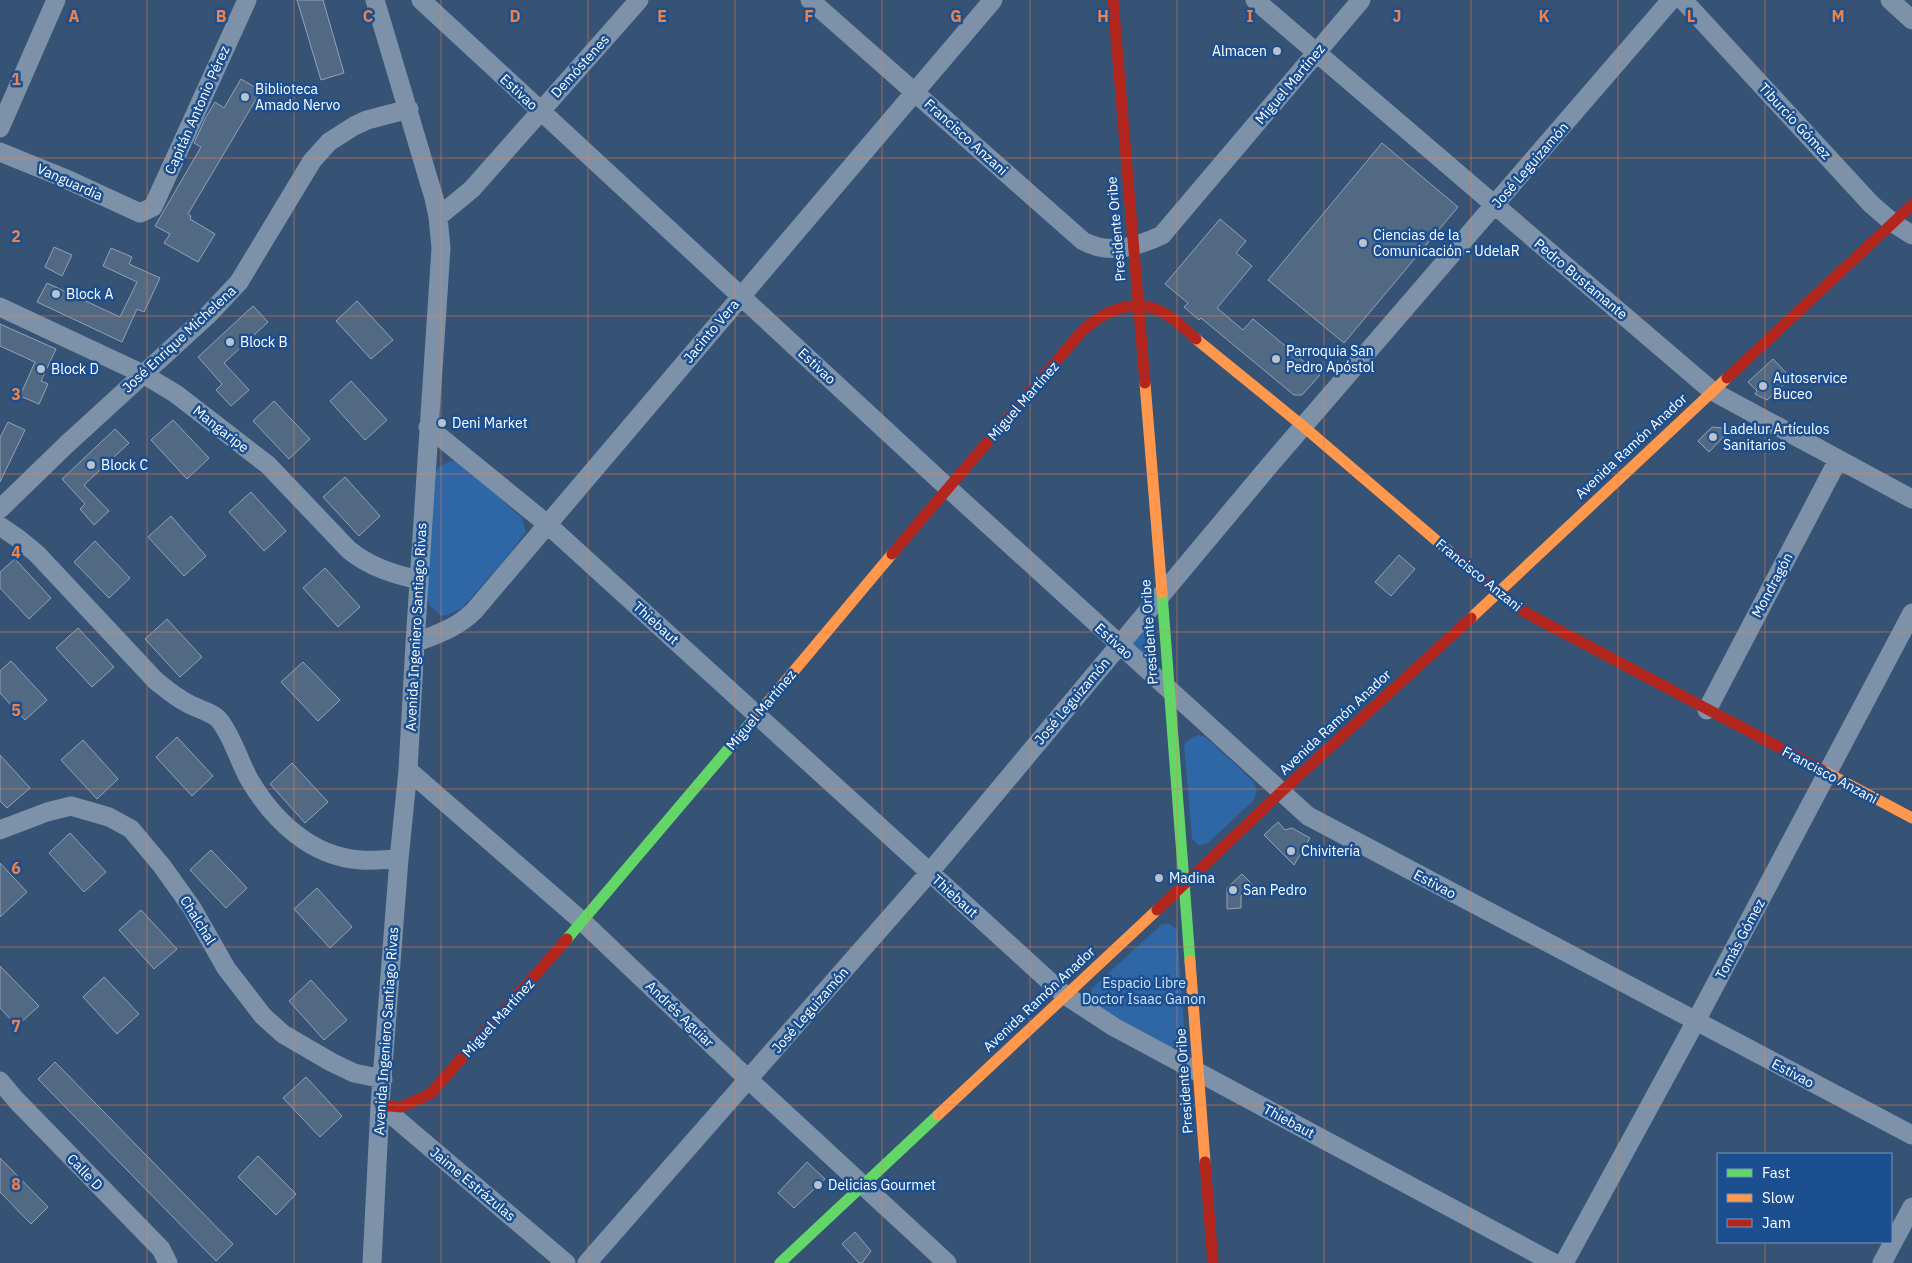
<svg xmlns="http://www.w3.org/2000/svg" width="1912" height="1263" font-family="'IBM Plex Sans',sans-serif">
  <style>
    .green { fill: #2f66a5 }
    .building { fill: #526984; stroke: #92a2b6 }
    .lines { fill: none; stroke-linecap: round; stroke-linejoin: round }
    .street { stroke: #7d92a8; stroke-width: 19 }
    .fast { stroke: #63d668; stroke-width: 11 }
    .slow { stroke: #ff974d; stroke-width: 11 }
    .jam { stroke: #b3261e; stroke-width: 11 }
    .grid { fill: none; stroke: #ee8249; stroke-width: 1; stroke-opacity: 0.55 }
    .poi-dot { fill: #b9c2ce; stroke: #1b4f8f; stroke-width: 2 }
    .labels { text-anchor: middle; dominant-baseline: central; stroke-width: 5; stroke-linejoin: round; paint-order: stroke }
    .poi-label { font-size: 14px; fill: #fff; stroke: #1b4f8f; text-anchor: start }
    .street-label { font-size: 14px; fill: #fff; stroke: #1b4f8f }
    .park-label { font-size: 14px; fill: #cfe3fa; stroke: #1b4f8f }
    .grid-label { font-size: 16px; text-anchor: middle; font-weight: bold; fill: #ee8249; stroke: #1b4f8f; stroke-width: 5; stroke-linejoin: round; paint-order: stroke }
  </style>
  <rect width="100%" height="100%" fill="#365274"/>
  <path class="green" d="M452,461H456L465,466L522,518L526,532L508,556L462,608L448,615L441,616L429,605L426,591L435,472L439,466Z
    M1150,622L1153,624L1154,659L1151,660L1134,645V641Z
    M1198,735L1205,737L1211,742L1253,781L1257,790L1254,800L1207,844L1198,845L1192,839L1184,744L1193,737Z
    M1162,924H1169L1177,929L1185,1039C1181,1045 1177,1047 1169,1047L1096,1008L1090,999L1092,988Z"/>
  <path class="building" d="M297,0H323L344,73L321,80Z
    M241,79L261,91L188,214L191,216L190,219L215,234L198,262L164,243L170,234L155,226L201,147L194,143L206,117L215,102L224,108Z
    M1382,143L1458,207L1344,343L1268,280Z
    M1220,219L1246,241L1236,253L1252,266L1217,308L1243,330L1253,319L1320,375L1302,395H1294L1201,318L1199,320L1184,307L1188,303L1165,284Z
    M54,247L72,255L62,276L45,267Z
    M111,248L132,257L129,264L160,278L144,312L137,309L122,342L37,302L47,283L120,317L137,282L103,266Z
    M357,301L393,340L371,359L336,321Z
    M253,306L268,322L224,363L249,390L231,406L216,390L222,384L198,357Z
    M0,324L56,349L41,381L48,384L39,404L20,396L35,362L0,346Z
    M1773,359L1791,378L1767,400L1755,394L1757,391L1748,382Z
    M351,381L387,420L365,440L330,401Z
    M274,401L310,439L289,459L253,421Z
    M173,420L209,458L187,479L151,440Z
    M8,422L25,430L0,482V438Z
    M1712,427L1731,429L1709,452L1698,441Z
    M115,429L129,443L84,485L109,511L94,525L80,509L85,504L62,479Z
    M345,477L380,516L359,536L323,497Z
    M251,492L286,531L264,551L229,512Z
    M171,516L206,556L184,576L148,537Z
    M95,541L130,578L109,598L74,562Z
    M1399,555L1415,569L1391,596L1375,582Z
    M15,559L51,598L29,619L0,588V572Z
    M325,568L360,607L338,627L303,588Z
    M167,619L202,657L180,677L145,639Z
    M78,628L114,667L92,687L56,648Z
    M11,661L47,700L25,720L0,693V671Z
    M303,662L340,700L318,721L281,682Z
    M177,737L213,776L192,796L156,757Z
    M83,740L118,779L97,799L61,760Z
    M0,755L30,788L7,808L0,801Z
    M292,763L328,802L305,823L270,784Z
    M1278,822L1285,830L1292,828L1310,838L1294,865L1264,835Z
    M70,833L106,872L84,892L49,853Z
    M211,850L247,888L226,908L190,870Z
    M0,863L27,892L0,917Z
    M1242,874L1253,885L1241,896V908L1227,909V888Z
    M317,888L352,927L330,948L294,909Z
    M141,910L177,949L154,969L119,930Z
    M0,966L39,1006L17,1026L0,1008Z
    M104,977L139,1014L117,1034L83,997Z
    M311,980L347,1020L324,1040L289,1001Z
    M55,1062L233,1244L216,1261L38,1079Z
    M306,1077L342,1116L320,1137L283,1098Z
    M258,1156L296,1194L276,1215L238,1177Z
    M0,1158L48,1207L31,1224L0,1192Z
    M807,1162L825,1179L794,1208L778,1193Z
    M855,1232L871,1251L862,1263H859L842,1244Z"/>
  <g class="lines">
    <path class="street" d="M421,0L948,488L1308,816L1912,1135
      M810,0L1083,241C1109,255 1137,247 1162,235L1361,0
      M1255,0L1712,391L1912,499
      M1683,0L1871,204L1893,223L1912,235
      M1890,0L1912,20
      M0,128L56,0
      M0,152L64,178L140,213L153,207L247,0
      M438,217L472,189L639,0
      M0,307L143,374L176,394L268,465L349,550C370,567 393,574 419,580
      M428,427L547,524L1048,980L1065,995L1114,1027L1554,1263
      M0,509L66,445L208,315L239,282L312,161L329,142L354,126L367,120L409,109
      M0,526L19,539L37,554L156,681C166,689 175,697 187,703C197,709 213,712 220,721C233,738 239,761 249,779C273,820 311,857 361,860C374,861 387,859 399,859
      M415,643C437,634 457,628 474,611L993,0
      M1707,710L1838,460
      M408,770L583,922L749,1080L947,1263
      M0,830L47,812L71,806L109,817L131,829L162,866L192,908L226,968L263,1016L283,1034L331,1062L354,1073L383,1079
      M0,1081L16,1100L161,1249L168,1263
      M380,1105L566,1263
      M372,1263L380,1105L399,859L408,770L415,643L441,248L438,217L434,198L375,0
      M587,1263L929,873L1269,466L1671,0
      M1564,1263L1696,1021L1912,613
      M1882,1263L1912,1207"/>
    <path class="fast" d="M1162,593L1190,961
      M567,939L752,721
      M780,1263L938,1115"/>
    <path class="slow" d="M1196,339L1304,427L1451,553
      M1145,383L1162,593
      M1471,618L1727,378
      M752,721L892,554
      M1822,770L1912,818
      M1190,961L1205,1162
      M938,1115L1157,910"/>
    <path class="jam" d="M1113,0L1145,383
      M1727,378L1912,205
      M1451,553L1517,608L1822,770
      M892,554L1082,331C1105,310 1136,296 1166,314C1177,321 1187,331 1196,339
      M1157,910L1281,792L1471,618
      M380,1105L401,1107L430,1094L567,939
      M1205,1162L1213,1263"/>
  </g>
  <path class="grid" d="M147,0V1263M294,0V1263M441,0V1263M588,0V1263M735,0V1263M882,0V1263M1030,0V1263M1177,0V1263M1324,0V1263M1471,0V1263M1618,0V1263M1765,0V1154M0,158H1912M0,316H1912M0,474H1912M0,632H1912M0,789H1912M0,947H1912M0,1105H1912M1765,1242V1263"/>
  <g class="poi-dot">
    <circle cx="1277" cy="51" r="5"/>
    <circle cx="245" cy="97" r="5"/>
    <circle cx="1363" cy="243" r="5"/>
    <circle cx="56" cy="294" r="5"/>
    <circle cx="230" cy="342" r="5"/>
    <circle cx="1276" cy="359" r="5"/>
    <circle cx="41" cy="369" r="5"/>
    <circle cx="1763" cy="386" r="5"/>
    <circle cx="442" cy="423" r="5"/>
    <circle cx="1713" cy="437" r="5"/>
    <circle cx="91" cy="465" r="5"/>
    <circle cx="1291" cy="851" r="5"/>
    <circle cx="1159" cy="878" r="5"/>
    <circle cx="1233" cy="890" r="5"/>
    <circle cx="818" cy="1185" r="5"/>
  </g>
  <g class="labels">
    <g class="poi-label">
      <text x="1267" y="51" text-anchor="end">Almacen</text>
      <text x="255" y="89">Biblioteca<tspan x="255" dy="16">Amado Nervo</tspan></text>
      <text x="1373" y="235">Ciencias de la<tspan x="1373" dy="16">Comunicación - UdelaR</tspan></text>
      <text x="66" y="294">Block A</text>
      <text x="240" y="342">Block B</text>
      <text x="1286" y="351">Parroquia San<tspan x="1286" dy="16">Pedro Apóstol</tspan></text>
      <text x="51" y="369">Block D</text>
      <text x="1773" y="378">Autoservice<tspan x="1773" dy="16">Buceo</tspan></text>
      <text x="452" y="423">Deni Market</text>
      <text x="1723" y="429">Ladelur Artículos<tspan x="1723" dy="16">Sanitarios</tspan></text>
      <text x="101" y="465">Block C</text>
      <text x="1301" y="851">Chivitería</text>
      <text x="1169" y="878">Madina</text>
      <text x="1243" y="890">San Pedro</text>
      <text x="828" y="1185">Delicias Gourmet</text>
    </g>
    <g class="street-label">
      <text transform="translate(580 66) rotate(-48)">Demóstenes</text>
      <text transform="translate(1290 84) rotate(-50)">Miguel Martínez</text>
      <text transform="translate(519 92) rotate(43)">Estivao</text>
      <text transform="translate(197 110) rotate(-66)">Capitán Antonio Pérez</text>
      <text transform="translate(1795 121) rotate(47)">Tiburcio Gómez</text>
      <text transform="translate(966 137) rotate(42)">Francisco Anzani</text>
      <text transform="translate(1530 165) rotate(-49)">José Leguizamón</text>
      <text transform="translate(70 182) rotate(24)">Vanguardia</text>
      <text transform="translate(1116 229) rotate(-95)">Presidente Oribe</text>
      <text transform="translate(1581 279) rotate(40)">Pedro Bustamante</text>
      <text transform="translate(711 331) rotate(-50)">Jacinto Vera</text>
      <text transform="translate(179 339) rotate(-43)">José Enrique Michelena</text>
      <text transform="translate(817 366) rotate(43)">Estivao</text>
      <text transform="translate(1023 401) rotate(-49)">Miguel Martínez</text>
      <text transform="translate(221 429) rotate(38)">Mangaripe</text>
      <text transform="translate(1631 446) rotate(-43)">Avenida Ramón Anador</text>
      <text transform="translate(1479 575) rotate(39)">Francisco Anzani</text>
      <text transform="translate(1772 585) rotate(-62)">Mondragón</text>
      <text transform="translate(656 623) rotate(42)">Thiebaut</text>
      <text transform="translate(416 627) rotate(-87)">Avenida Ingeniero Santiago Rivas</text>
      <text transform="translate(1149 632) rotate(-94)">Presidente Oribe</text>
      <text transform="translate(1114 641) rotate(42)">Estivao</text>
      <text transform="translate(1072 701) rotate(-50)">José Leguizamón</text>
      <text transform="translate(761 710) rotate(-50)">Miguel Martínez</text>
      <text transform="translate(1335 722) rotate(-43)">Avenida Ramón Anador</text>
      <text transform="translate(1830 775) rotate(28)">Francisco Anzani</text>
      <text transform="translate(1435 884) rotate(28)">Estivao</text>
      <text transform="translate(955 896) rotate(42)">Thiebaut</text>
      <text transform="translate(198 920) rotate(58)">Chalchal</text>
      <text transform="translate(1740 939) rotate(-62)">Tomás Gómez</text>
      <text transform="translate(1039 999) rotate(-43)">Avenida Ramón Anador</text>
      <text transform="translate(810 1010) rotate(-49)">José Leguizamón</text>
      <text transform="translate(680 1014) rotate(44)">Andrés Aguiar</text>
      <text transform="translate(498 1018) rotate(-48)">Miguel Martínez</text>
      <text transform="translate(386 1031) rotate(-86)">Avenida Ingeniero Santiago Rivas</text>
      <text transform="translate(1793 1073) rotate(28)">Estivao</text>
      <text transform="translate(1184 1081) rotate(-94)">Presidente Oribe</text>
      <text transform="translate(1289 1121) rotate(28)">Thiebaut</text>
      <text transform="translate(85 1172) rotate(46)">Calle D</text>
      <text transform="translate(473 1184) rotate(40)">Jaime Estrázulas</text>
    </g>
    <g class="park-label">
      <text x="1144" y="983">Espacio Libre<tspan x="1144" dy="16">Doctor Isaac Ganon</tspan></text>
    </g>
  </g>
  <g class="grid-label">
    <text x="74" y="22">A</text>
    <text x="221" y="22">B</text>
    <text x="368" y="22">C</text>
    <text x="515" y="22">D</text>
    <text x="662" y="22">E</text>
    <text x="809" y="22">F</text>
    <text x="956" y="22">G</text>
    <text x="1103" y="22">H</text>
    <text x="1250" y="22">I</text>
    <text x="1397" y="22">J</text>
    <text x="1544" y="22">K</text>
    <text x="1691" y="22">L</text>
    <text x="1838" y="22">M</text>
    <text x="16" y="85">1</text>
    <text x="16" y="242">2</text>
    <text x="16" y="400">3</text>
    <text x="16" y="558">4</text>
    <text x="16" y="716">5</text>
    <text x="16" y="874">6</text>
    <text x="16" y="1032">7</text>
    <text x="16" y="1190">8</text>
  </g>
  <rect x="1717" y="1153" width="175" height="90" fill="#1b4f8f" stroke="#7695bc"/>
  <rect x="1727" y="1169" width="25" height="8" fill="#63d668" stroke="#7695bc"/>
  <text x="1762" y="1178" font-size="15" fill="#ffffff">Fast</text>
  <rect x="1727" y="1194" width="25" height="8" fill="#ff974d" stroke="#7695bc"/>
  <text x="1762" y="1203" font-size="15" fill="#ffffff">Slow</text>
  <rect x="1727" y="1219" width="25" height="8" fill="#b3261e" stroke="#7695bc"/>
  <text x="1762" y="1228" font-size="15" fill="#ffffff">Jam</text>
</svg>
